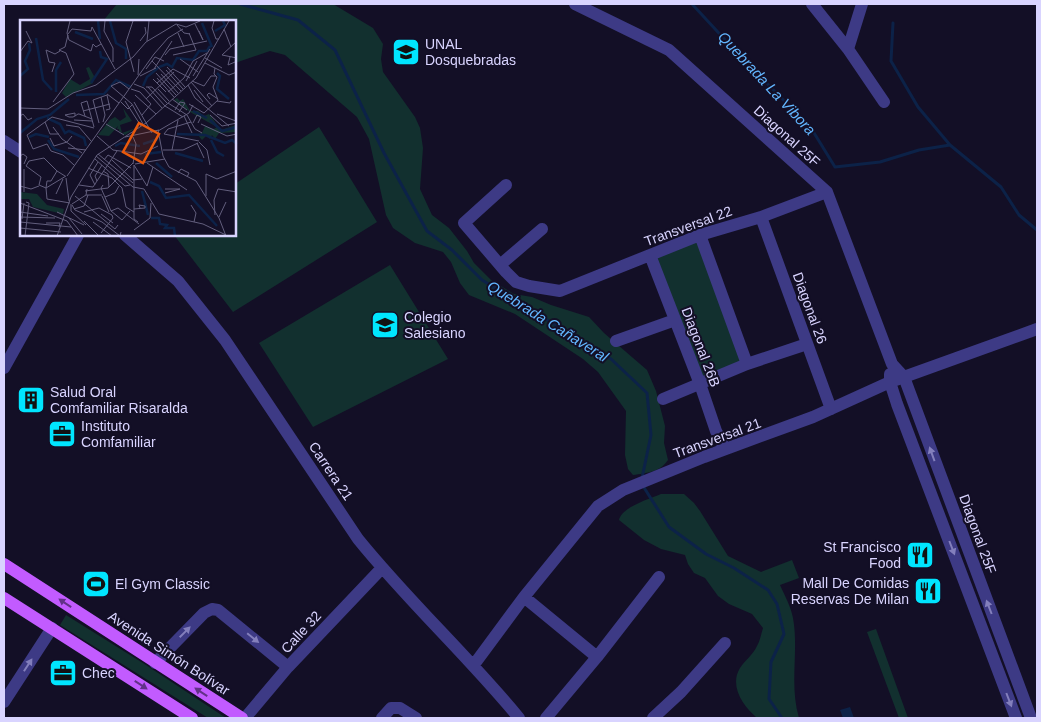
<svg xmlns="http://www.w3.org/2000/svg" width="1041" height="722" font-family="Arial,sans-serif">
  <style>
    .green { fill: #12302f }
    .water { fill: #0c2248 }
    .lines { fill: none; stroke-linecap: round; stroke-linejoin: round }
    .stream { stroke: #0c2248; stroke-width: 3 }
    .minor { stroke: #3d3a85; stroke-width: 12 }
    .major { stroke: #c25bff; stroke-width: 12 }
    .oneway { fill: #837fbc }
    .oneway2 { fill: #623188 }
    .labels { text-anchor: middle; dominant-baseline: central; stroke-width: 4; stroke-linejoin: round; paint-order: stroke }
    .poi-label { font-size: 14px; fill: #d9d4ff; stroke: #130f26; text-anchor: start }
    .street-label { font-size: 14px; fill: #d9d4ff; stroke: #130f26 }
    .water-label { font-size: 15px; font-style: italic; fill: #62b6ff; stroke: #130f26 }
    .inset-river { fill: none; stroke: #0c2248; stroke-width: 2.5 }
    .inset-road { fill: none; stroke: #625e7d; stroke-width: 1 }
    .view { fill: #e8590c; fill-opacity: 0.15; stroke: #e8590c; stroke-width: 2.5 }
    .inset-edge { fill: none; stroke: #d9d4ff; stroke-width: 2.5 }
  </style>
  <rect width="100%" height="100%" fill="#130f26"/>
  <path class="green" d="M117,4H333L373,28L383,44L381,59L383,72L415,117L420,128L423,148L420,189L432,215L449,228L467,251L474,263L491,280L514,294L532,297L551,305L589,317L604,333L647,370L656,391L665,426L664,443L668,460C660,472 647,473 633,475L628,469L625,455L626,411L598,372L583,359L515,314L469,295L460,283L451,262L443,252L415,243L393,228L386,215L369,139L357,117L285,55L270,51L235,63V21H103Z
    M319,127L377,222L233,312L174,235H235V184Z
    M700,235L747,364L700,384L650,255Z
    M390,265L448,359L313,427L259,343Z
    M661,494H684L694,503L700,511L728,556L761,572L792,560L799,578L780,585C785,596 791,607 793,618C799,651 789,684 799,718H757C743,706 729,686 740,668C745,660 753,655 757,646C760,641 761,634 763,628L752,614L729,604L718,596L705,578L694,573L688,564L685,555L661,549L644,540L619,520C622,507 649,499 661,494Z
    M66,615L146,665L226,718H208L60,625Z
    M876,629L908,718H899L867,632Z"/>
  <path class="water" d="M850,707L854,718H843L840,710Z"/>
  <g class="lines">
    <path class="stream" d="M240,4L298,20L335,50L384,153L427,231L452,250L482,280L611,359L647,393L651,435L642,478
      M692,4L740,56L811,128L835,167L880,162L919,150L950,145
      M893,23L891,61L918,107L950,145L1001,187L1019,215L1037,230
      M643,486L669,527L706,554L734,568L768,590L777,604L784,634L771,662L769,699L782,718"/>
    <path class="minor" d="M575,4L669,50L827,192L892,364L904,377L1031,718
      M812,4L848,49L884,102
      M848,49L862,4
      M4,141L21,152
      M506,185L464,223L506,272L516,282L529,286L560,291L700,235L761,217L827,192
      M761,217L831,409
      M125,235L178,281L225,340L358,539C409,602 468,656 519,718
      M700,235L747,364
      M650,255L700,384L716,431L725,449
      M500,265L542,229
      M616,341L675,320
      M4,368L78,235
      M890,374V382L897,404L1016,718
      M663,399L747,364L807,344
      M524,597L597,657
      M155,663L204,613L212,609L218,610L288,667
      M473,666L524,597L598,506L623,490L704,457L813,417L890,382L1037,329
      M4,702L52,628
      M245,718L288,667L382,568
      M382,718L391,708H400L416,718
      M546,718L597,657L659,577
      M653,718L681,692L725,643"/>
    <path class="major" d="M4,564L242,718
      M4,598L192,718"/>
  </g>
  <defs><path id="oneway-solid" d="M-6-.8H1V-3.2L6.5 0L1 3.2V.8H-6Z" transform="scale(1.25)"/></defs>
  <g class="oneway">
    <use href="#oneway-solid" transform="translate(932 454) rotate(-110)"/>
    <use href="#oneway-solid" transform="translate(952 548) rotate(69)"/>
    <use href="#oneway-solid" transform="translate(989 607) rotate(-111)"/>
    <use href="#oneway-solid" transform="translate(185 632) rotate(-45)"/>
    <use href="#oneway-solid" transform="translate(253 638) rotate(39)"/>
    <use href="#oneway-solid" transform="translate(28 665) rotate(-57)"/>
    <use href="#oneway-solid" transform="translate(1009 700) rotate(69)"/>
  </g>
  <g class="oneway2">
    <use href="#oneway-solid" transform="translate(65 603) rotate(-146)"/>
    <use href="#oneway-solid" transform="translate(141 685) rotate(33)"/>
    <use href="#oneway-solid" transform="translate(201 692) rotate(-147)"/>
  </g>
  <defs>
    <g id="university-square" transform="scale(1.4375)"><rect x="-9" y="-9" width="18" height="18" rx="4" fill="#00e5ff" stroke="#130f26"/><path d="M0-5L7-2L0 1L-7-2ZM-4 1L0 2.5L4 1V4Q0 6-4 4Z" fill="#111"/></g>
    <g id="school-square" transform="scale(1.4375)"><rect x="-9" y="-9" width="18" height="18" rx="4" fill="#00e5ff" stroke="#130f26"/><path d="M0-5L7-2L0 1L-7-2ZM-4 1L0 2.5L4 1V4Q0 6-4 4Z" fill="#111"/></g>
    <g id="building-square" transform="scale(1.4375)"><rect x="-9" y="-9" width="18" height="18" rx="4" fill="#00e5ff" stroke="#130f26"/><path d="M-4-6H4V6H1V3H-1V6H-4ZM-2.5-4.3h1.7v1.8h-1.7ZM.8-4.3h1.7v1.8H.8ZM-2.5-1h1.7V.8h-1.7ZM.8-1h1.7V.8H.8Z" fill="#111"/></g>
    <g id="office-square" transform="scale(1.4375)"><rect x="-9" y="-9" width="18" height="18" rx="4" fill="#00e5ff" stroke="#130f26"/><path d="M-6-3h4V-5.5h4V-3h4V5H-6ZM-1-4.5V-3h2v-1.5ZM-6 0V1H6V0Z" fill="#111"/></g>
    <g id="restaurant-square" transform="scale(1.4375)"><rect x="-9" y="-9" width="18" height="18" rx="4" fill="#00e5ff" stroke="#130f26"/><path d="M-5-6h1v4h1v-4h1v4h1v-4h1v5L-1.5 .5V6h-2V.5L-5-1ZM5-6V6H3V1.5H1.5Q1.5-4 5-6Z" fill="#111"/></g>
    <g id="stadium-square" transform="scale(1.4375)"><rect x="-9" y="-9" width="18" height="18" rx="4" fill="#00e5ff" stroke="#130f26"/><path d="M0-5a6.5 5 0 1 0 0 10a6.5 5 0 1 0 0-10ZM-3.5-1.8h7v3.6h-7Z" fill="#111"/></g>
  </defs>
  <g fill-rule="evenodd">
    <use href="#university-square" x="406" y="52"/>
    <use href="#school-square" x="385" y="325"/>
    <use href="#building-square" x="31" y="400"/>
    <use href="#office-square" x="62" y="434"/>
    <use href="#restaurant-square" x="920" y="555"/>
    <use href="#stadium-square" x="96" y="584"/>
    <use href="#restaurant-square" x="928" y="591"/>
    <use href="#office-square" x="63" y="673"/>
  </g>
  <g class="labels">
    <g class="poi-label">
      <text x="425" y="44">UNAL<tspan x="425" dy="16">Dosquebradas</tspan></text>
      <text x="404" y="317">Colegio<tspan x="404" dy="16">Salesiano</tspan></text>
      <text x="50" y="392">Salud Oral<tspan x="50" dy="16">Comfamiliar Risaralda</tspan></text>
      <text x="81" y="426">Instituto<tspan x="81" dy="16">Comfamiliar</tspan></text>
      <text x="901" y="547" text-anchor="end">St Francisco<tspan x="901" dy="16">Food</tspan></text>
      <text x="909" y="583" text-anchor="end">Mall De Comidas<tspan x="909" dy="16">Reservas De Milan</tspan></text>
      <text x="115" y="584">El Gym Classic</text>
      <text x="82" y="673">Chec</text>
    </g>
    <g class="street-label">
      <text transform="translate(787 136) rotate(42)">Diagonal 25F</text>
      <text transform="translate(688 226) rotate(-20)">Transversal 22</text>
      <text transform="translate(810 308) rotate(70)">Diagonal 26</text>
      <text transform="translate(701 347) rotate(69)">Diagonal 26B</text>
      <text transform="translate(717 438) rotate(-20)">Transversal 21</text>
      <text transform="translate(331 471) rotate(56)">Carrera 21</text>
      <text transform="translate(978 534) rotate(70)">Diagonal 25F</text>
      <text transform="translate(301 632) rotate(-47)">Calle 32</text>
      <text transform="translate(169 653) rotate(33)">Avenida Simón Bolívar</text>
    </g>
    <g class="water-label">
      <text transform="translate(767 83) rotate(47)">Quebrada La Vibora</text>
      <text transform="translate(548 321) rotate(32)">Quebrada Cañaveral</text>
    </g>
  </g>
  <g transform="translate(20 20)">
    <rect width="216" height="216" fill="#130f26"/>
    <path d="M69,47L74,56L73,63L46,77L42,73L50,59L60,65L70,59L66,48ZM157,78L160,81L163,79L170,91H178L184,96L189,94L201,110L216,105V112L199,113L195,119L192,115L190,119L186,116L182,120L177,114L182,113L185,106L194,109L197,107L170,92L154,80ZM103,88L112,101L100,105L102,113L116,108L105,115L99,111V109H97L98,106L89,116L78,115L90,100L95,97L100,101L106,97ZM0,172L17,174L27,185L44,189L43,194L13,187L9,179H0Z" fill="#12302f"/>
    <path class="inset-river" d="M78,1L80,19M90,1L96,23L106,29V39M182,3L192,27M195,11L205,5L203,1M55,12L73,19M16,18L23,60L32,70M197,53L200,56L197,69L209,79M0,56L8,49L5,41L10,30L9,23M71,63L87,39L81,37L80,31M123,66L127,57L139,47L147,44L152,47L157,38L173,40L179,31H187L190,26M36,72V50L41,42M56,75L84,74L96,60L111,67M173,91L187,98M27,98L40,104L45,113L49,111L64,118L66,126M190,100L202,111L217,107M0,113L17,99L30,95L49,79M157,114L185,115L205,123L212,120L217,124M9,117L16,114L29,117M28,120L34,129L59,137M191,120L197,132L204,136M123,124L138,119M95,126L101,123L120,126M155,133L183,141M125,134L141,132M136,143L152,157M130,162L139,166L146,178L169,175L197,206M122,171L128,195M131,198H139L140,204L147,205L145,208H154L155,216"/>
    <path class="inset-road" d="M50,1L47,13L49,20L71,31L73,24L76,27L81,24M85,1L84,11L93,28V42M113,1L106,22L114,52M194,1L192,8L196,19H199M175,4L183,20L179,11M157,5L164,13L170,14M204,9L211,27M158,13L164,27M48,14L52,9L71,11L72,7L95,49M120,21L126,13L125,7M127,21L129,1M0,32L8,21L12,23L6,11M145,35L150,29L187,21M153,35L176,30L169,13M202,35L217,21M202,35L217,38M210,37L208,45L215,42M185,38L202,48M160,39L178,52M132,41L161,71M185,43L209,55L217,52M147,47L165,67M126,49L135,37L144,41M134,49L152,21M146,50L163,69M32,52L35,43L29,42L26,30L35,34L40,31M136,53L156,75M141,54L158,73M118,55L119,39M120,56L136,48M173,56L190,29M137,58L154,77M133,59L146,72M166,61L177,41M172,61L184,66L191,56H196M171,62L192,86M137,63L153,49L170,58M114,64L124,68L142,88M168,65L175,78L209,106M91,66L112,84L123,104M91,66L100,62L109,69M126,67H132L147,83M128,67L145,86L163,97M111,69L120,72L131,84L122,95M138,69L149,81M174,70L183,82M148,72L164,58L173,41L187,33M87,74L99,83M115,75L136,94M81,77L85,95L83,102M126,79L154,52M152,79L167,90M190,79L187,75L189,73L198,79M105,81L121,106M197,81L210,83L211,81M33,82L54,54L46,33L39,30L45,27L48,15M101,82L108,89L112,85M114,82L132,113M148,83L167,95L175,109L182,113M169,84L184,93M0,88L28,89L53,73L76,65L113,37L126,22L156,4L166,7L180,1M86,90L90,89L87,75M155,90L160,82L165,83L159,92M63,91L90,84M184,93L198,80L193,67L197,57L194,54L195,48M197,94L216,101M190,95L202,106L217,103M0,96L3,94L8,100L12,98M55,96V93L45,95L49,97H53L55,96L58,94H59L72,99M65,96L61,83L67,81L74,107M164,96L172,113M54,100L72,101M25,102L30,114H39M171,102L148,109L144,114L179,121M79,103L73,80L87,75M173,103L177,95L181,97L178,103M86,104L104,115M181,104L207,116L217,114M46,105L59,107L71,121M33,107L42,119L62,133M138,110L143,136L149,147L176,161L199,198L206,216M138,111L169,93L173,85M77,116L93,130L121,134L138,126M105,117L139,110M30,118L34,126L47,122L52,116M179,122L187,130L190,145M177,123L184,138M48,128L66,130M143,130H163L178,123M152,130L158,100M78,134L113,163M0,136L3,134L7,137L4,144M76,136L113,167M75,139L105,166L110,165M84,140L88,135L111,148M92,140L113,160L122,159M127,143L167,170M113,144L116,124L113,117M115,144L145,139M54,145L43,135L31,131L27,124L13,129L7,115L32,97L74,108M114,145V199L118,202M114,145L127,166L133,147M68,148L92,158L102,168L106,187L114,192M4,149V172M83,151L88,154L89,167M158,153L161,149L169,153L167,157M186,154L197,159L217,151M47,156L134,34L148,18L163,9M46,158L49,181M77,161L75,156L82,145M19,165L21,157L6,146L9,141L24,138L37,151M19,165L26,168L46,156M59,165L73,167L97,131M75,165L70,155L78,142M83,165L81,168L91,191L102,200L110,191M0,166L11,169L19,166M113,167L124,169L139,194L183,204L206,215M26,168L27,179L50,183M26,168L27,161H31L37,151L45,156M65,171L88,168L113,143M145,173L160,169H145M36,174L43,159M66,175H82M55,176L95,209L98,205M82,176L89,192M186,176V154M85,177L95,173L99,166M0,183L47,201L58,216M51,184V191L66,205M52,184L66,175L67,169M52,185L55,190L82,202L100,216L101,212M171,185L176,193L174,202M54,189L64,186L68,175M114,189L125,188V186L119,185L120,188M91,191L98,188L119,204M0,192L28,196M37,192L64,205M64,192L79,188L92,195L93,198L81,213M81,194L93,203M195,195L194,180L198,169L217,172M0,197L35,198M199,197L206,182M49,198L62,214M2,199L4,183M64,201L79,216M0,202L51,207M73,202L92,216M26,203H40L39,207M0,208L41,212M114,210L130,198L131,183M5,216L9,183L6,182M37,216L51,177L77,135L126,103L176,58L209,1"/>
    <path class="view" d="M119,103L139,114L123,143L103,132Z"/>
    <rect width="216" height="216" class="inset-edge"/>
  </g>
  <rect width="1041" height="722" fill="none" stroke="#d9d4ff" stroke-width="10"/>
</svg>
